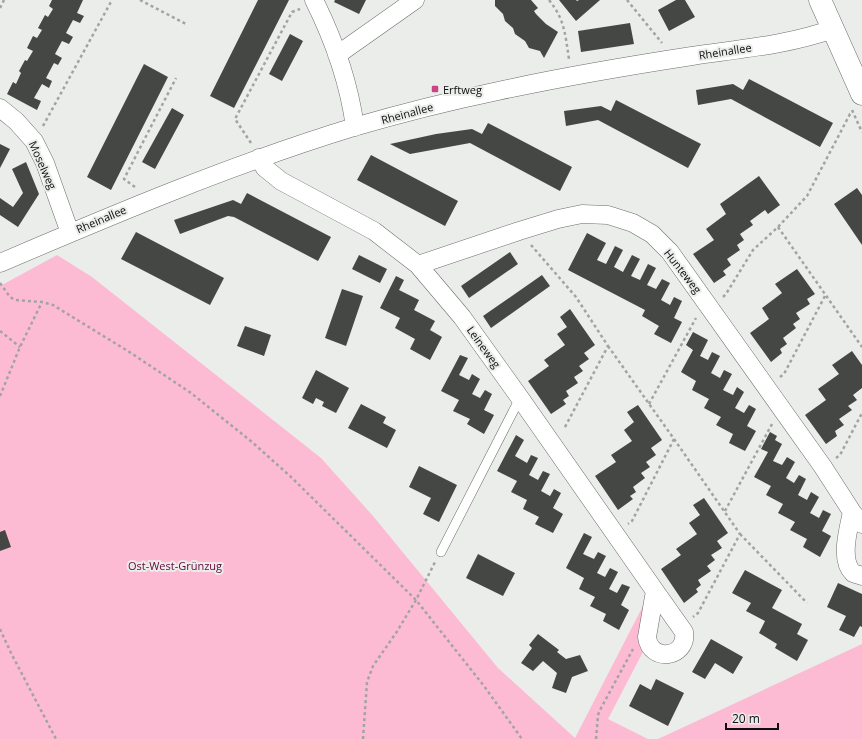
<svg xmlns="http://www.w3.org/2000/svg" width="862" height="739" font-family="'Open Sans',sans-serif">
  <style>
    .green { fill: #fdbbd3 }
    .building { fill: #454745 }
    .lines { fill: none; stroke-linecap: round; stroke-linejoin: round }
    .service-casing { stroke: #6b6d6b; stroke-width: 10 }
    .minor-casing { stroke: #6b6d6b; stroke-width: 19 }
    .tertiary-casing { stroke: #6b6d6b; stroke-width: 23 }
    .path { stroke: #a2a4a1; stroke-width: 2.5; stroke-dasharray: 3 3; stroke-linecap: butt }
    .service { stroke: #fff; stroke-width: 9 }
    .minor { stroke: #fff; stroke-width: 18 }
    .tertiary { stroke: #fff; stroke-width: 22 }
    .poi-dot { fill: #cb4483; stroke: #ebedea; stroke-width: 1.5 }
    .labels { text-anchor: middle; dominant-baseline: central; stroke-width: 4; stroke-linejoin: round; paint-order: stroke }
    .street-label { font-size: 11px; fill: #0d0e0d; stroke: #ebedea }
    .poi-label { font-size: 11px; fill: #0d0e0d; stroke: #ebedea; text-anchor: start }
    .park-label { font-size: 11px; fill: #66043a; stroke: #ebedea }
  </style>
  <rect width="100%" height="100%" fill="#ebedea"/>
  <path class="green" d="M57,255L92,277L321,458L373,516L498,668L575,738L645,602L644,650L608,719L648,739H0V286Z
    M862,644V739H658Z"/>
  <path class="building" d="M52,0H83L77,13L84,16L80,23L73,20L66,33L73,37L69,44L62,41L55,54L62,58L58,65L54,63L46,78L52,81L49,88L42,84L34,98L41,101L37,110L7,94L13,82L16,84L21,73L19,71L25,60L27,61L33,51L27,48L33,36L37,38L42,30L38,28L45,15L48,17L53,9L49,6Z
    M258,0H289L234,108L210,96Z
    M335,0H366L359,14L334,2Z
    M495,0H531L538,8L534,11L536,14L546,24L558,32L544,58L540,51L529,48L525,41L515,34L513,28L505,21L503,14L495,6Z
    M559,0H576L577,1L579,0H600L576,21Z
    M676,0H685L695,17L669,31L658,10Z
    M630,23L634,44L581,52L578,31Z
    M290,34L303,41L282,81L269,74Z
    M144,64L168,77L111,190L87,177Z
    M749,79L833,123L820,147L731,99L698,105L696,90L733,84L743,90Z
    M616,100L701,144L688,168L598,120L566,126L564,111L601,106L611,111Z
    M172,108L184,115L155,169L142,162Z
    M488,123L572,167L560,191L470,143L410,154L390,144L436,134L472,129L482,134Z
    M0,144L10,149L0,168Z
    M371,155L458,201L445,226L357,180Z
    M26,162L39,194L18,227L0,215V198L13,207L23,193L12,169Z
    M759,176L780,205L768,214L765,210L750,221L753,225L740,234L744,240L737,245L740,250L727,259L731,265L723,271L726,275L714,283L693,254L714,240L706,229L726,214L720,204Z
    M857,188L862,195V245L834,204Z
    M247,193L331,237L318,261L234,217L228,216L180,234L174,220L233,200L241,204Z
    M136,232L224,278L210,305L121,259Z
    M587,233L606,243L597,260L606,264L615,246L623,250L614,267L623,272L632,255L640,259L631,276L640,280L648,264L656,268L647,285L656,289L662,279L670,283L661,300L670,305L674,297L682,301L674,318L682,322L671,343L654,334L659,326L642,316L645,310L568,270Z
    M510,252L518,264L469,298L461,286Z
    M359,255L387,269L380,283L352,269Z
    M797,269L815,294L807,299L810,304L796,313L800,319L793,324L796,328L783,338L787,344L780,349L782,353L771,362L750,333L769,319L762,308L782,293L775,284Z
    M542,275L550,286L491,328L483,316Z
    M396,276L404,280L399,290L419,300L414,310L435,321L430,330L442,337L430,360L410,349L415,339L395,328L400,318L380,308Z
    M342,289L363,296L346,346L325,338Z
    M570,309L595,345L584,353L589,359L579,366L583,371L574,377L578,383L566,391L569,396L563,400L566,404L551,414L528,381L549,366L544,360L565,345L557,334L567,327L560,317Z
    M245,326L271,335L264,356L237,346Z
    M693,332L708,340L700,356L708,360L712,352L720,356L711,373L720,378L724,370L732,374L723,390L733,395L737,387L744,392L735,408L744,413L749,405L756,409L747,426L756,431L745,451L729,443L733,434L716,425L721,417L704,408L709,399L692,390L696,381L681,372L693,350L686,345Z
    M852,351L862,365V388L853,395L857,400L848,406L852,410L839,419L844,425L835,431L837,436L826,444L805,415L826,400L818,389L839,374L832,365Z
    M460,355L468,358L459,375L469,380L472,374L480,379L472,394L480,398L485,390L492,394L484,410L494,415L484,434L467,424L470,419L453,411L459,400L441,391Z
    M316,370L349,388L336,413L322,406L324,402L316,398L313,404L302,398Z
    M361,404L386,417L383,423L396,430L387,448L348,428Z
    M638,405L662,440L651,448L656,455L646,462L650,467L641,473L645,478L633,487L636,492L630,496L633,499L618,510L595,476L616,462L611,455L632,441L624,430L634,422L627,412Z
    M770,432L777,436L775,440L782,444L773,461L782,465L787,457L795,462L786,478L794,483L799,475L806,479L798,495L807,500L811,492L819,497L810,513L819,518L823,510L831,514L822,531L831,536L820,557L803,547L807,539L790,530L795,522L778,513L783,504L766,495L771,486L754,477L768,452L761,449Z
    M516,435L524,440L515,456L527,463L531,455L538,458L529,475L538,480L543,471L550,474L541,491L550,496L554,489L561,493L553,508L563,514L553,533L535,524L539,517L523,509L527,500L511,492L517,481L497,471Z
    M419,466L457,485L439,522L423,514L431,498L409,487Z
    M704,498L728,533L717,541L722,548L711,555L715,560L707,566L711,571L698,580L701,585L696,589L698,592L684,603L661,569L681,555L676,549L697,534L689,523L700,515L693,505Z
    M5,530L11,547L0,551V532Z
    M584,533L592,537L583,554L594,559L598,552L606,556L597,573L605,577L610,568L618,572L609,589L617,593L622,584L630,587L621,605L629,610L619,630L603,621L606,614L590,606L595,597L579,589L584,578L566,568Z
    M478,554L515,573L503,596L466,578Z
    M745,570L782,590L772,608L802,624L797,634L808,640L797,661L775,648L777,644L759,633L765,621L746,611L751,603L732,593Z
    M838,583L862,594V627L860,626L854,637L839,630L846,616L827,607Z
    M538,634L559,650L557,652L566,659L580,655L588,671L572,677L566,693L552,688L557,673L543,661L533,671L521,663L532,648L529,645Z
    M711,639L743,657L733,674L715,663L705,679L692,672Z
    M656,679L684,693L668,726L629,706L640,684L651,690Z"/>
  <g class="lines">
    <g class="service-casing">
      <path id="service" d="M441,552L520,398"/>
    </g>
    <g class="minor-casing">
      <path id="minor" d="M314,0C334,40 349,83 355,127
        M337,55L415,0
        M0,108L16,121L34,141L45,163L70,233
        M259,158L265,168L281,181L374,231L418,265L462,317L520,398L655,591L647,637C650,663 688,658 684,632L655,591
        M0,263C117,213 233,164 354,127C402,113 450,101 498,91C562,77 627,66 692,56C739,49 788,45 833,29
        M418,265L519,231L558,219L582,214L608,215L633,223L652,234L670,252L823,467L852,512L862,524
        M852,512C849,527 839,560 853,573C855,574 860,575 862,576"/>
    </g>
    <g class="tertiary-casing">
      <path id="tertiary" d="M820,0L862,94"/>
    </g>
    <path class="path" d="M140,0L186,24
      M549,0C565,20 565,34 569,59
      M627,0L662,43
      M0,8L4,0
      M852,110L862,132
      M43,126L112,0
      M251,143L235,119L292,12L300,9
      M135,187L124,179L176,78
      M778,227L862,347
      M531,245L576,297L608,346L565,427L563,429
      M0,283L10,297L15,300L42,302L53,305L131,353L191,393L252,442L290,476L416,600L484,686L522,739
      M723,297L726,294L753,250L778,227L807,196L850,114L853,113
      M0,331L20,347
      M608,346L674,439L632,521L628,524
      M780,377L784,374L826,294
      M0,396L20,347L42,302
      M649,404L696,318
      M674,439L740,534L698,613L693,617
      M836,458L840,455L862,413
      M725,511L772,424
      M740,534L807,603
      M0,629L11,653L56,739
      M363,739L367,682L373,666L396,633L416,600L435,562
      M596,739L598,715L600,710L633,649"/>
    <use href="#service" class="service"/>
    <use href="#minor" class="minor"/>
    <use href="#tertiary" class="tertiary"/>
  </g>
  <rect class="poi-dot" x="431" y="85" width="8" height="8" rx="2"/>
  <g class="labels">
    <g class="street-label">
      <text transform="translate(725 51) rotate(-9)">Rheinallee</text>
      <text transform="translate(407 113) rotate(-15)">Rheinallee</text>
      <text transform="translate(43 165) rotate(66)">Moselweg</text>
      <text transform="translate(101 219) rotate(-23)">Rheinallee</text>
      <text transform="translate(683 271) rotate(52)">Hunteweg</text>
      <text transform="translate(484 347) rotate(54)">Leineweg</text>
    </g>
    <g class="poi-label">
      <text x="443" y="89">Erftweg</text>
    </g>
    <g class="park-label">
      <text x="175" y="565">Ost-West-Grünzug</text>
    </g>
  </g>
  <path d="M726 723v6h52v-6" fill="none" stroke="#0d0e0d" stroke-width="2"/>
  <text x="732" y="723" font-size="12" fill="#0d0e0d" stroke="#ebedea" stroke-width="3" paint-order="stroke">20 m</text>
</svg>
